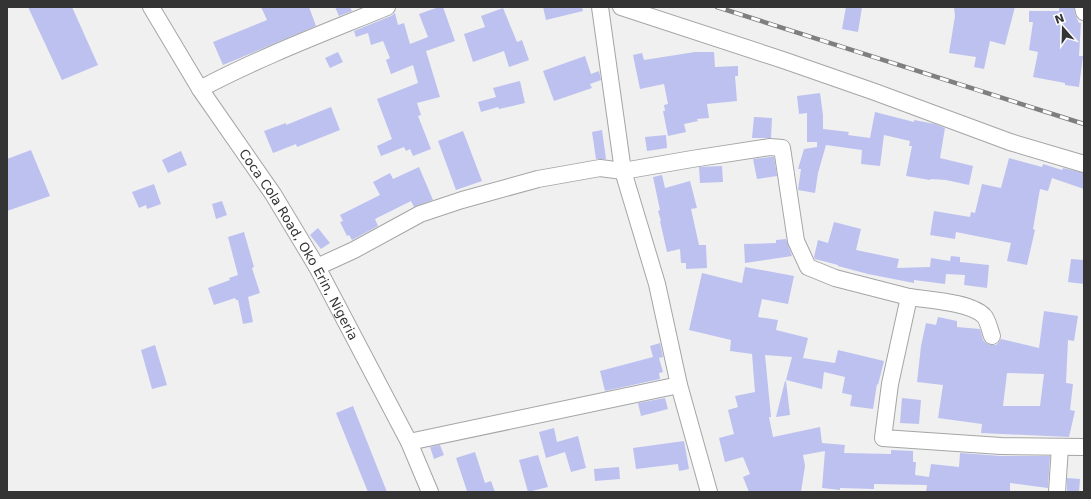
<svg xmlns="http://www.w3.org/2000/svg" width="1091" height="499" font-family="'DejaVu Sans',sans-serif">
  <style>
    .building { fill: #bdc1ef; fill-rule: evenodd }
    .lines { fill: none; stroke-linecap: round; stroke-linejoin: round }
    .minor-casing { stroke: #a4a5a6; stroke-width: 18 }
    .minor { stroke: #fff; stroke-width: 16 }
    .rail-casing { stroke: #7f7f7f; stroke-width: 4.5 }
    .rail { stroke: #fdfeff; stroke-width: 3; stroke-dasharray: 9; stroke-linecap: butt }
    .labels { text-anchor: middle; dominant-baseline: central; stroke-width: 3.5; stroke-linejoin: round; paint-order: stroke }
    .street-label { font-size: 13px; fill: #343434; stroke: #fdfeff }
  </style>
  <rect width="100%" height="100%" fill="#f0f0f1"/>
  <path class="building" d="M28,7H72L98,65L62,80Z
    M261,7H309L316,26L223,65L213,42L267,20Z
    M335,7H350L352,11L339,16Z
    M439,7H443L455,41L426,51L440,97L417,103L421,115L418,116L431,149L413,156L410,149L406,151L404,147L381,156L377,146L392,139L377,99L418,83L413,65L391,74L386,60L390,58L383,41L371,45L368,33L356,37L354,31L391,16L395,13L398,25L404,23L410,44L428,37L419,14Z
    M543,7H582L583,11L546,20Z
    M846,7H862L858,32L842,29Z
    M954,7H1015L1005,45L990,41L984,69L974,67L976,57L949,53L955,16Z
    M1059,7H1074L1075,14L1079,23H1081L1079,56H1083L1079,87L1065,85V83L1033,77L1038,52L1029,50L1033,22H1029V11H1059Z
    M503,8L517,42L522,40L529,60L509,67L504,51L473,62L464,34L485,27L481,16Z
    M338,52L343,62L330,68L325,58Z
    M695,52H714L715,67L738,66V76H735L737,101L707,104L709,118L697,119L698,121L684,124L686,132L668,136L663,111H665L664,105L668,104L664,84L640,89L633,55L642,53L644,60Z
    M585,56L591,74L599,71L601,80L590,84L592,88L554,101L543,71Z
    M520,81L525,103L499,109L498,107L481,112L478,102L496,97L493,88Z
    M820,93L823,115V129L849,132L848,135L870,138L875,112L914,122V120L935,124L945,128L940,158L973,166L969,185L946,180L931,179L930,180L906,176L912,146H909L910,141L884,135L880,166L861,164L862,150L826,145L818,173L815,193L798,190L801,169H798L804,149L817,147V142H807V113L799,114L797,96Z
    M331,107L340,130L297,147L296,144L273,153L264,131L286,123V125Z
    M754,117L772,118L771,138H752Z
    M602,130L606,159H596L592,132Z
    M463,131L482,181L456,190L438,141Z
    M666,135L667,148L647,151L645,137Z
    M31,150L50,196L7,211V159Z
    M181,151L187,165L168,173L162,160Z
    M770,157H774L777,176L757,179L753,159Z
    M1009,158L1042,167L1043,164L1062,170L1063,168L1084,173V189L1052,178L1048,191L1040,189L1033,229L1035,230L1027,265L1007,261L1011,243L956,232L955,239L930,235L934,211L970,217L971,212L975,213L982,184L1001,188Z
    M722,166L723,182L700,183L699,167Z
    M419,167L433,200L414,207L411,201L375,219L378,226L352,240L349,235L347,236L340,222L343,221L340,215L380,195L373,182L390,173L393,179Z
    M662,175L665,188L690,181L697,208L691,209L699,245H706L707,268L686,269V263H681L680,249L667,252L660,221H661L658,211L660,210L653,177Z
    M154,184L161,204L147,209L146,205L139,208L132,192Z
    M222,201L227,215L216,219L212,204Z
    M834,222L861,229L856,250L899,259L897,268L930,267L931,258L950,261L951,256L960,257V262L989,265L987,288L964,285L965,275L946,274L945,284L914,280V283L868,274L838,266V265L815,259L814,257L818,240L828,243Z
    M318,228L330,243L321,249L310,235Z
    M244,232L254,267L252,268L260,293L248,297L253,322L243,324L238,300H236L235,298L214,305L208,288L230,280L229,278L238,275L228,237Z
    M786,239L792,256L745,263L744,244L776,243V240Z
    M1071,259L1084,260V284L1068,282Z
    M745,267L794,276L788,304L762,299L758,317L778,320L776,330L808,338L803,358L835,363L838,350L884,361L878,385L877,384L873,409L850,406L852,395L842,393L845,377L824,372L822,389L786,380L792,357L765,355L771,417H769L773,437L820,427L822,443L845,445L844,453L891,454V450L913,451V462H916L915,475L929,477L931,464L959,467L960,453L1001,456H1050L1048,488L1010,483V492H926L927,485L874,484V489L840,488V490L822,488L825,451L803,455L805,466L801,492H749L743,477L750,474L743,457L725,462L719,438L734,434L728,410L738,407L735,396L755,392L752,354L730,351L731,340L689,330L702,273L742,283Z
    M1044,311L1078,316L1074,341L1068,340L1066,383L1073,384L1070,410L1075,411L1069,437L981,433L982,424L938,418L943,385L917,382L921,346L926,323L936,325L938,317L957,321V327L980,329L983,340L986,343L990,345H996L999,342L1001,339L1039,348ZM1007,373L1044,374L1040,406H1003Z
    M660,343L663,357L659,358L663,372L659,373L660,379L605,391L600,371L653,357L650,346Z
    M155,345L167,385L152,389L141,350Z
    M785,381H786L790,415L776,417Z
    M665,398L668,409L641,416L638,403Z
    M902,398L921,400L919,424L900,423Z
    M353,406L387,492H368L336,413Z
    M554,428L557,442L578,436L586,468L571,472L565,452L546,458L539,432Z
    M684,441L689,469L679,471L678,464L636,469L633,448Z
    M440,445L444,455L434,459L430,447Z
    M475,452L485,483L491,481L495,492H465L467,491L456,458Z
    M538,455L548,487L528,492L519,460Z
    M619,467L620,479L595,481L594,469Z
    M1067,478L1080,479L1079,492L1067,491Z"/>
  <g class="lines">
    <g class="minor-casing">
      <g id="minor">
        <path id="s1" d="M151,7L200,89L273,194L317,267L409,442L430,492"/>
        <path d="M600,7L623,171L657,284L679,385L709,492"/>
        <path d="M621,7L783,60L875,92L1010,142L1084,164"/>
        <path d="M1083,7L1084,12"/>
        <path d="M200,89C260,57 324,33 387,7"/>
        <path d="M317,267L354,250L420,214L462,200L538,179L600,168L623,171L692,159L770,147L782,148L796,241L808,267L835,278L909,297L890,384L883,438L1001,446L1084,447"/>
        <path d="M909,297C928,300 971,302 984,316C988,320 990,331 992,336"/>
        <path d="M409,442L679,385"/>
        <path d="M1057,492L1060,447"/>
      </g>
    </g>
    <use href="#minor" class="minor"/>
    <g class="rail-casing">
      <path id="rail" d="M717,7L1084,124"/>
    </g>
    <use href="#rail" class="rail"/>
  </g>
  <g class="labels">
    <g class="street-label">
      <text stroke="none"><textPath href="#s1" startOffset="280">Coca Cola Road, Oko Erin, Nigeria</textPath></text>
    </g>
  </g>
  <rect width="1091" height="499" fill="none" stroke="#343434" stroke-width="16"/>
  <g transform="translate(1063 28) rotate(340)" stroke="#fdfeff" stroke-width="3" paint-order="stroke">
  <path d="M0-3L7 15L0 10L-7 15Z" fill="#343434"/>
  <text y="-6" font-size="11" font-weight="bold" text-anchor="middle" fill="#343434">N</text>
  </g>
</svg>
